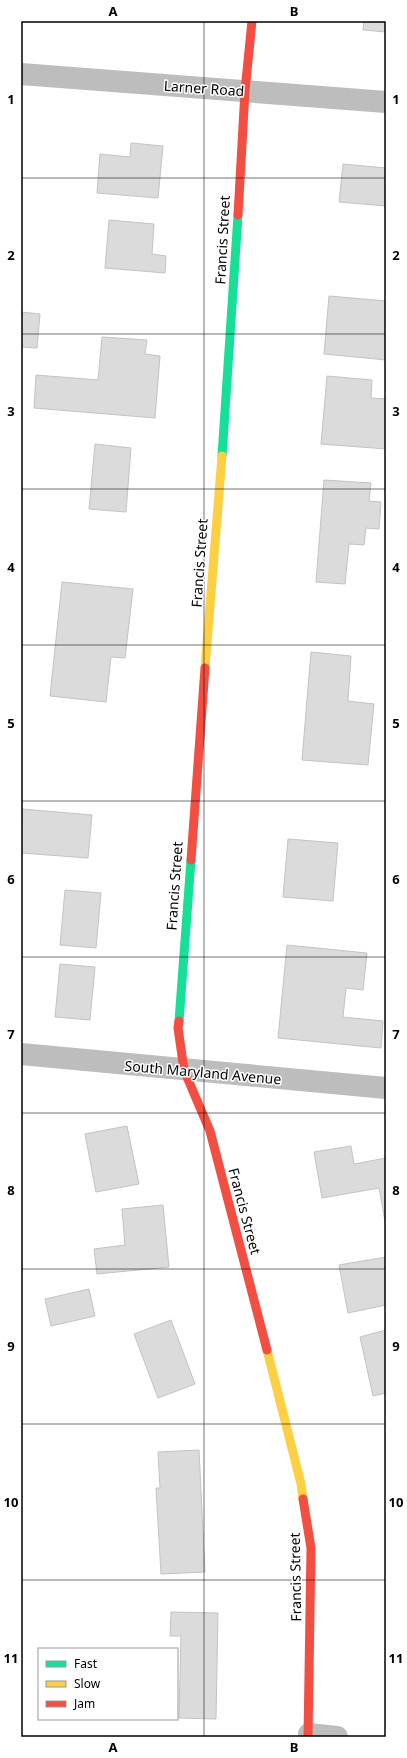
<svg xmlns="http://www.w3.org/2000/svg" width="407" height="1758" font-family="'Noto Sans',sans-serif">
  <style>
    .building { fill: #dbdbdb; stroke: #c3c3c3 }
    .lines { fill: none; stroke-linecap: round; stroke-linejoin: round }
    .street { stroke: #bdbdbd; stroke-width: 22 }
    .fast { stroke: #16e098; stroke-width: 9 }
    .slow { stroke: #ffcf43; stroke-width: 9 }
    .jam { stroke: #f24e42; stroke-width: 9 }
    .grid { fill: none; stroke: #000; stroke-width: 1; stroke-opacity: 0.55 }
    .labels { text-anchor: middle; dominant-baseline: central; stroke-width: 3; stroke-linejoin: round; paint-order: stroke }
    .street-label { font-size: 14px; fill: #000; stroke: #fff }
    .neatline { fill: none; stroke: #000; stroke-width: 1.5 }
    .grid-label { font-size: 13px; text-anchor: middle; font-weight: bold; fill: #000 }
  </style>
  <rect width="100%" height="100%" fill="#fff"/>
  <path class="building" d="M364,21H386V32L363,30Z
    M131,143L163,146L158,198L97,193L100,154L130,157Z
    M343,164L386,168V206L339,202Z
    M109,220L154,224L152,254L166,256L165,273L105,268Z
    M329,296L386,301V360L324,354Z
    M21,312L40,314L37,348L21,347Z
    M102,337L147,340L145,354L160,356L155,418L34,408L36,375L98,380Z
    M327,376L372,380L371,398L386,399V449L321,444Z
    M95,444L131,448L126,512L89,509Z
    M324,480L371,483L369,501L381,502L379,529L366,528L364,545L349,544L345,584L316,582Z
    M62,582L133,589L125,658L111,657L106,702L50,696Z
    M311,652L351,656L348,701L374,704L368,765L302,760Z
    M22,809L92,815L88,858L21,853Z
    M288,839L338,843L333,901L283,897Z
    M65,890L101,893L96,948L60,945Z
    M287,945L367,953L363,990L346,988L343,1017L383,1021L381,1048L278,1038Z
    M60,964L95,967L90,1020L55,1017Z
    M127,1126L139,1184L96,1192L85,1134Z
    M351,1146L354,1164L386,1158V1227L379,1188L322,1198L314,1152Z
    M163,1205L169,1267L97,1274L94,1249L125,1245L122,1209Z
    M386,1257V1305L348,1313L339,1265Z
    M89,1289L95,1316L51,1326L45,1299Z
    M171,1320L195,1384L158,1398L134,1334Z
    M386,1330V1393L373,1396L360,1337Z
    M199,1450L205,1572L161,1574L156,1488H160L158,1452Z
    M171,1612L218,1613L216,1719L179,1718L181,1636H170Z"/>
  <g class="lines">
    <path class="street" d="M21,74L386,102
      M21,1054L386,1088
      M309,1734L337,1737"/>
    <path class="fast" d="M222,456L238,215
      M179,1021L191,860"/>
    <path class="slow" d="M205,668L222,456
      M267,1350L301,1484L303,1499"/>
    <path class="jam" d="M238,215L245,91L252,21
      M191,860L205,668
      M179,1021L178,1028L184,1070L210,1131L267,1350
      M303,1499L311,1548L308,1737"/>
  </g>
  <path class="grid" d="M204,21V1737M21,178H386M21,334H386M21,489H386M21,645H386M21,801H386M21,957H386M21,1113H386M21,1269H386M21,1424H386M21,1580H386"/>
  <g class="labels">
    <g class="street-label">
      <text transform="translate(204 88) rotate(4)">Larner Road</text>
      <text transform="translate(222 240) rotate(-87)">Francis Street</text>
      <text transform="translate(199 563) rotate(-86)">Francis Street</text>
      <text transform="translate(174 886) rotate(-86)">Francis Street</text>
      <text transform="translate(203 1072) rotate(5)">South Maryland Avenue</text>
      <text transform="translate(245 1211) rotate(75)">Francis Street</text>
      <text transform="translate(295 1577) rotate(-91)">Francis Street</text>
    </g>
  </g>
  <rect width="407" height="1758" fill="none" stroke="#ffffff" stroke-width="44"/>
  <rect x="38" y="1648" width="140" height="72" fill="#ffffff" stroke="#999999"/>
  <rect x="46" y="1661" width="20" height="6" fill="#16e098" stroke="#999999"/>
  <text x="74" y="1668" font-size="12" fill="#000000">Fast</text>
  <rect x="46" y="1681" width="20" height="6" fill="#ffcf43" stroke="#999999"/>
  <text x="74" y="1688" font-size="12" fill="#000000">Slow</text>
  <rect x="46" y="1701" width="20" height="6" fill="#f24e42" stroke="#999999"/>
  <text x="74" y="1708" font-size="12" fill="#000000">Jam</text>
  <rect x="22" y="22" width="363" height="1714" class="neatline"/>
  <g class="grid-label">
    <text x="113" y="16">A</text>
    <text x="294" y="16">B</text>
    <text x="11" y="104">1</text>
    <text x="396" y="104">1</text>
    <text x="11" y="260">2</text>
    <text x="396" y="260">2</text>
    <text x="11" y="416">3</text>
    <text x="396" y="416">3</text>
    <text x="11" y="572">4</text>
    <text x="396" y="572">4</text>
    <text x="11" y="728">5</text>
    <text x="396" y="728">5</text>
    <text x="11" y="884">6</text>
    <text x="396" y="884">6</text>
    <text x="11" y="1039">7</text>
    <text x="396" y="1039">7</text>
    <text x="11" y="1195">8</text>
    <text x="396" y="1195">8</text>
    <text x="11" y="1351">9</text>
    <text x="396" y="1351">9</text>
    <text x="11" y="1507">10</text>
    <text x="396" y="1507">10</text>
    <text x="11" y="1663">11</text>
    <text x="396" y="1663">11</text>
    <text x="113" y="1752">A</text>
    <text x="294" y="1752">B</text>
  </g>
</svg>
